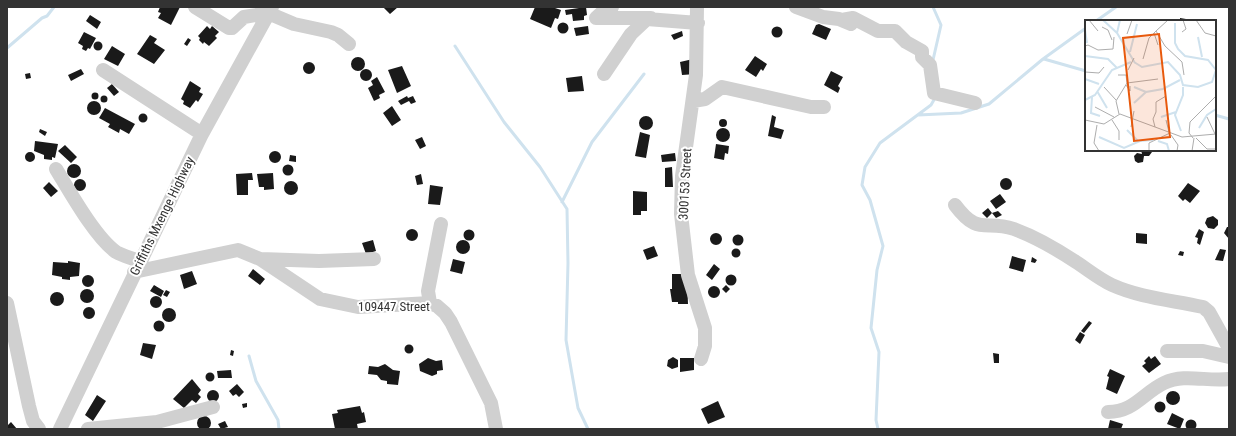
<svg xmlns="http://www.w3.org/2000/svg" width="1236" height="436" font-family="'Roboto Condensed',sans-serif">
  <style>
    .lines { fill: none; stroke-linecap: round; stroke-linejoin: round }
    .stream { stroke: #cfe2ee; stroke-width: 3 }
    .building { fill: #1a1a1a }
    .minor { stroke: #d0d0d0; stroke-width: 14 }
    .labels { text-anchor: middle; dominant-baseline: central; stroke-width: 4; stroke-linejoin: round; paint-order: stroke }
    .street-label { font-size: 13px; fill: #333; stroke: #fff }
    .inset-river { fill: none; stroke: #cfe2ee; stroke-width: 2 }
    .inset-road { fill: none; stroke: #adadad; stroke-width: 1 }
    .view { fill: #e8590c; fill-opacity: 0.15; stroke: #e8590c; stroke-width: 2 }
    .inset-edge { fill: none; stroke: #333; stroke-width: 2 }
  </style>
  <rect width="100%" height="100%" fill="#fff"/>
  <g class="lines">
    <path class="stream" d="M1096,21L1116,7
      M455,46L504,122L540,167L567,209L568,263L566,340L578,408L588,429
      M7,48L42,18L47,16L54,7
      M1044,59L1086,71
      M933,60L941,25L933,7
      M918,115L961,113L989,104L1043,59L1086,28
      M1215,115L1229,119
      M562,202L592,142L644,74
      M249,356L256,381L278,420L279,429
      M878,429L876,420L879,352L871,328L877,270L883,246L870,200L862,185L865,167L880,143L931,105L935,98"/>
  </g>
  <path class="building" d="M160,7H180L171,25L158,18L161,13L158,12Z
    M383,7H398L390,14Z
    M535,7H552L561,10L558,19L555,18L551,28L530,19Z
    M586,7L587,15L584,16V20L573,21L572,14L566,15L565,10Z
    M90,15L101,22L97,29L86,21Z
    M1180,18L1186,19V21H1180Z
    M557.5 28a5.5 5.5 0 1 1 11 0a5.5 5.5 0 1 1-11 0Z
    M819,24L831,29L826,40L812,34L816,25Z
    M207,26L210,29L212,26L219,32L215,36L217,38L209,46L204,42L203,44L199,40L200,38L198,36Z
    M588,26L589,34L576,36L574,28Z
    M771.5 32a5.5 5.5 0 1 1 11 0a5.5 5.5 0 1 1-11 0Z
    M682,31L683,36L674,40L671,35Z
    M84,32L96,38L90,49L88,48L86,51L82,49L83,46L78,43Z
    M150,35L157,39L154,43L165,50L154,64L137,54Z
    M188,38L191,40L187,46L184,44Z
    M93.5 46a4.5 4.5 0 1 1 9 0a4.5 4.5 0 1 1-9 0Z
    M112,46L125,54L118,66L104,59Z
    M755,56L767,64L763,71L761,69L756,77L745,70Z
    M351 64a7 7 0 1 1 14 0a7 7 0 1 1-14 0Z
    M693,59L696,74L682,75L680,62Z
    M303 68a6 6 0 1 1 12 0a6 6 0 1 1-12 0Z
    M402,66L411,86L397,93L388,70Z
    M81,69L84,74L71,81L68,75Z
    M360 75a6 6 0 1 1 12 0a6 6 0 1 1-12 0Z
    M831,71L843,77L838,86L840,88L838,93L824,85Z
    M30,73L31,78L26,79L25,74Z
    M582,76L584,91L568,92L566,78Z
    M377,77L385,92L379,95L380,98L374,101L368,88L373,85L371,81Z
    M190,81L201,88L199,92L203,94L198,102L196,100L190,108L183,104L184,101L181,99Z
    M112,84L119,92L114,96L107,88Z
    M91.5 96a3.5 3.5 0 1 1 7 0a3.5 3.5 0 1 1-7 0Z
    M100.5 99a3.5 3.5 0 1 1 7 0a3.5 3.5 0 1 1-7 0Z
    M407,96L408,98L413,96L416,102L411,104L409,101L401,105L398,101Z
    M87 108a7 7 0 1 1 14 0a7 7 0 1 1-14 0Z
    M392,106L401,120L392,126L383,113Z
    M105,108L135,124L129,134L120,129L119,133L108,127L110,124L99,118Z
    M138.5 118a4.5 4.5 0 1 1 9 0a4.5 4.5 0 1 1-9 0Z
    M772,115L776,117L774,127L784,130L781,139L768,136Z
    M639 123a7 7 0 1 1 14 0a7 7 0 1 1-14 0Z
    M719 123a4 4 0 1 1 8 0a4 4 0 1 1-8 0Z
    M716 135a7 7 0 1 1 14 0a7 7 0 1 1-14 0Z
    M40,129L47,132L45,136L39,132Z
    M640,132L650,135L646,158L635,156Z
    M422,137L426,146L420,149L415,140Z
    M35,141L58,144L55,158L52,157V160L44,159V155L34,151Z
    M716,144L729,146L728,154L725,153L724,160L714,158Z
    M65,145L77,157L71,163L58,151Z
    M1141,150H1152V152L1149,156H1144L1143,162L1138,163L1135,161L1134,156L1137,153L1142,154Z
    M269 157a6 6 0 1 1 12 0a6 6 0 1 1-12 0Z
    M25 157a5 5 0 1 1 10 0a5 5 0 1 1-10 0Z
    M675,153L676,161L662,162L661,155Z
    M290,155L296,156V162L289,161Z
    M282.5 170a5.5 5.5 0 1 1 11 0a5.5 5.5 0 1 1-11 0Z
    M67 171a7 7 0 1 1 14 0a7 7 0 1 1-14 0Z
    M672,167L673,187H665V168Z
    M252,173L253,180H248V195H237L236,174Z
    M273,173L274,189L264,190V187H259L257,174Z
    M421,174L423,184L417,185L415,176Z
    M1000 184a6 6 0 1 1 12 0a6 6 0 1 1-12 0Z
    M74 185a6 6 0 1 1 12 0a6 6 0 1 1-12 0Z
    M284 188a7 7 0 1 1 14 0a7 7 0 1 1-14 0Z
    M49,182L58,191L51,197L43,188Z
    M1188,183L1200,191L1190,203L1185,199L1183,201L1178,196Z
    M430,185L443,187L440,205L428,204Z
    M633,191L647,192V211H641V215H633Z
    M1000,194L1006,202L996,209L990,201Z
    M988,208L992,213L998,211L1002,215L996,218L992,213L987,218L982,213Z
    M1213,216L1218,220V225L1214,229L1208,228L1205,223L1207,218Z
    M1227,227H1229V239L1224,233Z
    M1199,229L1204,232L1200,245L1197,243L1198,238L1195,237Z
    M406 235a6 6 0 1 1 12 0a6 6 0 1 1-12 0Z
    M463.5 235a5.5 5.5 0 1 1 11 0a5.5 5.5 0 1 1-11 0Z
    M710 239a6 6 0 1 1 12 0a6 6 0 1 1-12 0Z
    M1136,233L1147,234V244L1136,243Z
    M732.5 240a5.5 5.5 0 1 1 11 0a5.5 5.5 0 1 1-11 0Z
    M373,240L376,251L366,254L362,243Z
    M456 247a7 7 0 1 1 14 0a7 7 0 1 1-14 0Z
    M654,246L658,256L647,260L643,250Z
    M731.5 253a4.5 4.5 0 1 1 9 0a4.5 4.5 0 1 1-9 0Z
    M1220,249L1226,250L1223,261L1215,260Z
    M1180,251L1184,252L1183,256L1178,255Z
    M1012,256L1026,260L1023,272L1009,268Z
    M1032,257L1037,260L1035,263L1031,262Z
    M453,259L465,262L462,274L450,271Z
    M68,261L80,263L79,276L70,277V280L62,279V277L52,275L53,262L68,263Z
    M714,264L720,269L712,280L706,275Z
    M253,269L265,279L260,285L248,276Z
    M192,271L197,284L184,289L180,275Z
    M672,274H683L687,279L688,304H678V302H672L670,289H672Z
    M82 281a6 6 0 1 1 12 0a6 6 0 1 1-12 0Z
    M725.5 280a5.5 5.5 0 1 1 11 0a5.5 5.5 0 1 1-11 0Z
    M154,285L164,291L161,297L150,291Z
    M726,285L730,289L726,293L722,289Z
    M708 292a6 6 0 1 1 12 0a6 6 0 1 1-12 0Z
    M80 296a7 7 0 1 1 14 0a7 7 0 1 1-14 0Z
    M166,290L170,292L167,297L163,295Z
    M50 299a7 7 0 1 1 14 0a7 7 0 1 1-14 0Z
    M150 302a6 6 0 1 1 12 0a6 6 0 1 1-12 0Z
    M83 313a6 6 0 1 1 12 0a6 6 0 1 1-12 0Z
    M162 315a7 7 0 1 1 14 0a7 7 0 1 1-14 0Z
    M153.5 326a5.5 5.5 0 1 1 11 0a5.5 5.5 0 1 1-11 0Z
    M1089,321L1092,323L1084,333L1081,331Z
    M1080,332L1085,335L1080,344L1075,340Z
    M143,343L156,345L152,359L140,355Z
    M404.5 349a4.5 4.5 0 1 1 9 0a4.5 4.5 0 1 1-9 0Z
    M231,350L234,351L233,356L230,355Z
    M993,353L999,354V363H994Z
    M1149,356L1151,359L1155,356L1161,364L1149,373L1142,366L1146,363L1144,361Z
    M673,357L678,360V367L672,369L667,366L668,360Z
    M428,358L436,361L442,360L443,370L437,371V374L432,376L420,371L419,364Z
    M680,358H694V370L680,372Z
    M385,364L393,370L400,371L398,385L387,384V381L381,380L377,375L368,374L369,366L378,367Z
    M1110,369L1125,376L1117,394L1106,389L1109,377L1107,376Z
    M231,370L232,378H218L217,371Z
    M205.5 377a4.5 4.5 0 1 1 9 0a4.5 4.5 0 1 1-9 0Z
    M192,379L201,390L198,394L201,397L196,403L192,400L184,408L173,399Z
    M237,384L244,392L239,397L236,394L233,396L229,391Z
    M207 396a6 6 0 1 1 12 0a6 6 0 1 1-12 0Z
    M1166 398a7 7 0 1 1 14 0a7 7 0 1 1-14 0Z
    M97,395L106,401L93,421L85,415Z
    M718,401L725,417L708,424L701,409Z
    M1154.5 407a5.5 5.5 0 1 1 11 0a5.5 5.5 0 1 1-11 0Z
    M247,403V407L243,408L242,404Z
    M360,406L362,413L364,412L366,422L357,424L358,429H335L332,414L338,413L337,410Z
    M1172,413L1184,419L1180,429L1167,424Z
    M197 423a7 7 0 1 1 14 0a7 7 0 1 1-14 0Z
    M1185.5 425a5.5 5.5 0 1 1 11 0a5.5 5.5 0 1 1-11 0Z
    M1110,420L1123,424L1121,429H1108Z
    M225,421L228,427L221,429L218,424Z
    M11,422L17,429H7V426Z"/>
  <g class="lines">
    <path class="minor" d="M195,7L229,28H232L244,17L268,13L294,24L331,32L338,35L349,44
      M612,7L607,8L596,18H651
      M697,7L696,75L682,176L681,214L688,275L705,328V346L701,359
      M796,7L823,17L839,19L851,24
      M842,20L853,18L878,31H895L906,42L922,51V57L930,65L934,93L975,103
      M103,70L202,134
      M604,74L631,34L647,19L698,23
      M693,101L705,99L722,87L811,107H824
      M56,169C70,192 95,237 116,252C123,256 132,258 139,261
      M955,205C979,237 985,219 1014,229C1033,236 1058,250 1076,262C1087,269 1099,279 1112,285C1141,298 1172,300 1203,307L1209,312L1229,348
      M261,259L319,261L374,259
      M134,272L238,250L260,259L320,299L358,307L430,303L437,306L445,313L451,322L491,403L496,429
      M7,303L29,406L33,421L39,429
      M430,303L428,291L441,224
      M1167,351H1203L1229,357
      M1108,412C1134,412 1143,393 1164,383C1185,373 1207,382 1229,379
      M60,429L202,134L272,7
      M88,429L157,422L213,407"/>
  </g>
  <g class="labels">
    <g class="street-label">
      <text transform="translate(685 184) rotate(-87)">300153 Street</text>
      <text transform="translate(162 216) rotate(-64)">Griffiths Mxenge Highway</text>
      <text x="394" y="306">109447 Street</text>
    </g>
  </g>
  <g transform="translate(1085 20)">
    <rect width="131" height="131" fill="#fff"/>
    <path class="inset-river" d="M18,0L32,13L50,43M90,3V23L93,29L100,36L123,40L131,50M0,10L2,23M32,13L35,0M113,17L117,37M45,32L52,4M0,36L23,39L32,48M49,42L57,47L83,42L95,55L98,65L113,67L127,62L131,50M0,59L14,64M49,67L61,72M12,71L22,88M7,77L6,93L15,96M0,80L10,75L27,50L46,42M49,83L61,72L78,69L95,60M76,97L91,92M114,108L122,95L131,89M42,110L53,121M96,111L90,95L98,75V67M14,117L39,128L55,121L68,120M73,121L82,124L84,131"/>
    <path class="inset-road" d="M4,0L13,11M83,0L71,11L80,26L97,42L99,55M111,0L120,13L131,16M17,7L23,10L27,20M97,12L101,9L98,0M69,13L73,25M42,14L47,0M0,26L3,25L13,30L28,29L29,17M58,39L64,18L71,11M43,50L49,38M0,52L14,53L19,47M33,55H41L42,63M41,65L45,71V66M19,67L31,80M10,87L29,97M34,94L31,81L42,63L73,59M122,97L130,114M0,100L19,104L35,94L97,117L131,114M27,100L34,111V120M81,100L84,112M0,104V117M12,105L9,123L14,131M46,107L49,91M70,107L68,99L71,92V82L81,76M86,115L93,125L92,131M108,118L104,113L105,102L130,77M111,118L122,129H131M64,131V123L85,113M107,131L109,118"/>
    <path class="view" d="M74,14L85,117L49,121L38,18Z"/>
    <rect width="131" height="131" class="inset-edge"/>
  </g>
  <rect width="1236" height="436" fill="none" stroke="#333333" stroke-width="16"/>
</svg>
